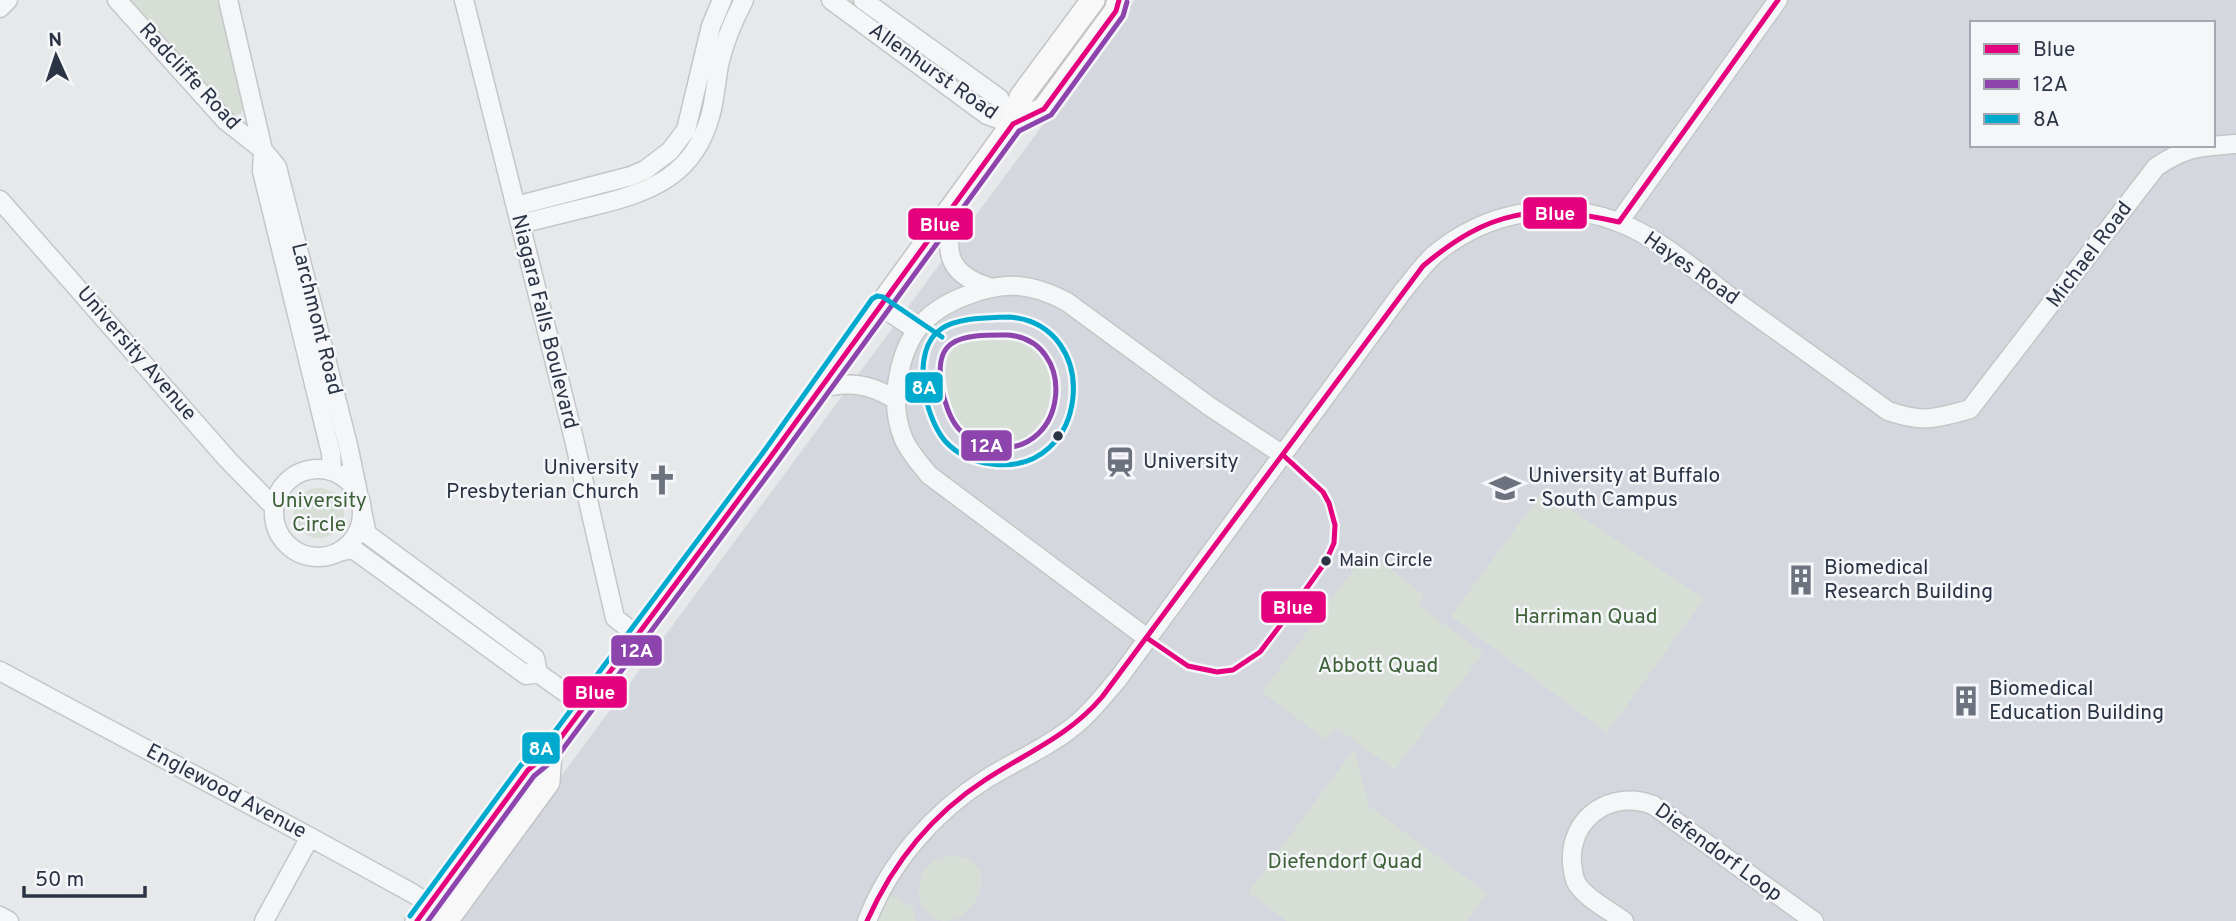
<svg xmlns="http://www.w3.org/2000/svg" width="2236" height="921" font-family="Overpass,sans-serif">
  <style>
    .built { fill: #d4d7dd; fill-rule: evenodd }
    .green { fill: #d6ded6 }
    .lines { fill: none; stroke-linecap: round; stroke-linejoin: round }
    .minor-casing { stroke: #c4c6c8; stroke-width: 21 }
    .major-casing { stroke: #c2c5c8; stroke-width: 26 }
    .minor { stroke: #f5f6f7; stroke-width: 18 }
    .major { stroke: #f8f8f8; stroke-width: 23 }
    .bus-1-casing { stroke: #f4f6f9; stroke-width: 10 }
    .bus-2-casing { stroke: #f4f6f9; stroke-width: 10 }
    .bus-3-casing { stroke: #f4f6f9; stroke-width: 10 }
    .bus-1 { stroke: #e5007d; stroke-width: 5 }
    .bus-2 { stroke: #8e44ad; stroke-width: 5 }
    .bus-3 { stroke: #00a9ce; stroke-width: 5 }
    .bus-dot { fill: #2b3445; stroke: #f4f6f9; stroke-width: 2.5 }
    .labels { text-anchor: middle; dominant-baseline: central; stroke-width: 5; stroke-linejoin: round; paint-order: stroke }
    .bus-label { font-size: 19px; fill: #2b3445; stroke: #f4f6f9; text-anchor: start }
    .street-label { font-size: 21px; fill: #2b3445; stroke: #f4f6f9 }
    .poi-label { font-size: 21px; fill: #2b3445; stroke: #f4f6f9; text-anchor: start }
    .park-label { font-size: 21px; fill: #3f6138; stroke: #f4f6f9 }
    .line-badge { stroke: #f4f6f9; stroke-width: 2.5 }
    .badge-label { font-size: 19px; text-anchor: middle; font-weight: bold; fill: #fff }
  </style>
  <rect width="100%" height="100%" fill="#e6e8ea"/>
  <path class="built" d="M1135,0H2236V921H454ZM1972,23H2213V145H1972Z"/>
  <path class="green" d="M128,0H217L243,102L244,108L240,114L234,115L229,112Z
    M842,0H852L976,91V96Z
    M994,338C1071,338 1078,435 1009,446C1001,448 991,445 983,442C956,432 949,408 945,382C943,369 941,357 952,348C963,340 981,340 994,338Z
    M294 513a25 25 0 1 1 50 0a25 25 0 1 1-50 0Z
    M1543,491L1704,599L1607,733L1451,616Z
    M365,543L529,664L531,668L362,547Z
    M1367,552L1424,595L1418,605L1483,653L1395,770L1338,729L1325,739L1262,692Z
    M1354,749L1369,806L1487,893L1467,921H1287L1248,893Z
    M955,856C1003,860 978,921 943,921C907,915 911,855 955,856Z
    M889,894L914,908L916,921H876Z"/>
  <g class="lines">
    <g class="minor-casing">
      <path id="minor" d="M117,0L226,121L263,150L277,167L348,445L358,493
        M228,0L263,150L262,171L331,453L332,471
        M464,0L573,435L615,618L637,635
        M831,0L987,115L1013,124
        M863,0L999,98L1013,124
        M0,8L8,0
        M0,200L228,460L274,507
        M516,206L631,176L645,170L670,151L686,130L711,26L722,0
        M953,207C946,249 943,273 989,287
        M1619,222L1778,0
        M520,224C544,218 569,212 593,206C651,192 695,176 711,113C715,97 716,81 719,65C724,42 733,21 744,0
        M879,305L916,330
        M818,389C847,381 869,383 894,399
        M274 513a44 44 0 1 1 88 0a44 44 0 1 1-88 0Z
        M362,511L367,534L535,658L538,673L584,706
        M338,552L353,549L526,675L538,673
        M1147,638L929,475C920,464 910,453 904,440C895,419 894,400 898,378C906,335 924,312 965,296C1003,281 1030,282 1067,302L1209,406L1283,455
        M0,671L310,837L412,893L440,911
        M0,916L9,921
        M264,921L310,837
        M867,921C890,862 933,813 986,779C1015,761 1047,748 1074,726C1091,713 1104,695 1118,679L1403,291C1413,279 1422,266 1434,255C1485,212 1556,198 1618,222C1659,237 1706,279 1741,305C1790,340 1839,375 1888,411C1923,423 1935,419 1970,409L2156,167C2187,146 2200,147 2236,144
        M1624,921C1609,910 1587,899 1577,884C1573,877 1573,870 1572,863C1569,817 1612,789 1653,805L1814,921"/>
    </g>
    <g class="major-casing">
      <path id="major" d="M1013,124L1044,109L1116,11L1119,0
        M417,921L528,770L550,752L769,459L1013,124L1021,97L1093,0
        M446,921L548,782L550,752"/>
    </g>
    <use href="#minor" class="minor"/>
    <use href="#major" class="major"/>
    <g class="bus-1-casing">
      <path id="bus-1" d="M1147,638L1188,666L1217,672L1233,670L1260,652L1282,623L1326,561L1334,543L1335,525L1329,503L1323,492L1283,455
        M417,921L528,770L550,752L769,459L1013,124L1044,109L1116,11L1119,0
        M867,921C893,863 931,815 985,780C1026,753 1069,736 1102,697L1423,266C1489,210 1535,203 1619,222L1778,0"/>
    </g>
    <g class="bus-2-casing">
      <path id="bus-2" d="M1008,335C1079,341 1068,456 995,447C981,446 967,439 958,428C944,412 930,359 951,344C964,334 992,335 1008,335Z
        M428,921L534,776L557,757L776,464L1019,131L1051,115L1123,16L1127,2"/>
    </g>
    <g class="bus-3-casing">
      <path id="bus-3" d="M1009,317C1104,324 1090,477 992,464C974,462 957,454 945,441C924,416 910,350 941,329C959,317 989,318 1009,317Z
        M410,916L521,765L544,746L762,454L872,299L877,296L883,297L942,337"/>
    </g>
    <use href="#bus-1" class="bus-1"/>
    <use href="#bus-2" class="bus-2"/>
    <use href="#bus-3" class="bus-3"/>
  </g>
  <defs>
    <g id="station-bare" transform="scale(2.415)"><path d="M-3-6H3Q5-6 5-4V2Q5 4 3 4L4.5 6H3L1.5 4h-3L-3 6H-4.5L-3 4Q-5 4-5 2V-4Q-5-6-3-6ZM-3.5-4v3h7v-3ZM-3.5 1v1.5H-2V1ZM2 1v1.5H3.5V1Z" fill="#6c737f" stroke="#f4f6f9" stroke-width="2.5" paint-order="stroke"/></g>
    <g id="church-bare" transform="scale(2.415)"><path d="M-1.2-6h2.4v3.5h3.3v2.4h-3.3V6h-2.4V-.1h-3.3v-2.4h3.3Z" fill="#6c737f" stroke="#f4f6f9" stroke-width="2.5" paint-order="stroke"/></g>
    <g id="university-bare" transform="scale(2.415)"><path d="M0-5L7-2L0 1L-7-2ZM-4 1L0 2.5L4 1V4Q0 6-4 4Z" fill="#6c737f" stroke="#f4f6f9" stroke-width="2.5" paint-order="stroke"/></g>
    <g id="building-bare" transform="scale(2.415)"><path d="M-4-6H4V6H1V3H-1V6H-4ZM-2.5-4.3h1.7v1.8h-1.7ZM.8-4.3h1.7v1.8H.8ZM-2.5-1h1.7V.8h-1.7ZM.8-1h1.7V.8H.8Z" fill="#6c737f" stroke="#f4f6f9" stroke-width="2.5" paint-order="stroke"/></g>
  </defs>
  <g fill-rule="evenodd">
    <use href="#station-bare" x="1120" y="462"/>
    <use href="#church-bare" x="662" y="480"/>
    <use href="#university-bare" x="1505" y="488"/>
    <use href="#building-bare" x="1801" y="580"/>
    <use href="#building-bare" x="1966" y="701"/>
  </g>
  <g class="bus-dot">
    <circle cx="1058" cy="436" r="6"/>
    <circle cx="1326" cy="561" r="6"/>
  </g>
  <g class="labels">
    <g class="bus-label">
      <text x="1339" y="561">Main Circle</text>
    </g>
    <g class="street-label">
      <text transform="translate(933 72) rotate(35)">Allenhurst Road</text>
      <text transform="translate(189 77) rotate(47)">Radcliffe Road</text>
      <text transform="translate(2090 255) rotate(-53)">Michael Road</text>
      <text transform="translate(1691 269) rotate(35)">Hayes Road</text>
      <text transform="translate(316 319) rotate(76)">Larchmont Road</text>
      <text transform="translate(544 322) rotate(76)">Niagara Falls Boulevard</text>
      <text transform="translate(136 354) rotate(49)">University Avenue</text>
      <text transform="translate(226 792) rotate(28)">Englewood Avenue</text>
      <text transform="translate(1718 853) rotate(36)">Diefendorf Loop</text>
    </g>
    <g class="poi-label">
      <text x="1143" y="462">University</text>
      <text x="639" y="468" text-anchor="end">University<tspan x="639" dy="24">Presbyterian Church</tspan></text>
      <text x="1528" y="476">University at Buffalo<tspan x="1528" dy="24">- South Campus</tspan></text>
      <text x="1824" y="568">Biomedical<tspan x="1824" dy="24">Research Building</tspan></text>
      <text x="1989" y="689">Biomedical<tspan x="1989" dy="24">Education Building</tspan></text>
    </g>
    <g class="park-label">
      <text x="319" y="501">University<tspan x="319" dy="24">Circle</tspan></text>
      <text x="1586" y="617">Harriman Quad</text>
      <text x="1378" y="666">Abbott Quad</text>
      <text x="1345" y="862">Diefendorf Quad</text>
    </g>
  </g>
  <g class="line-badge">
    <rect x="1522" y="196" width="66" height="34" rx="7" fill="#e5007d"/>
    <rect x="907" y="207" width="67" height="34" rx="7" fill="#e5007d"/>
    <rect x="904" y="371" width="40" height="33" rx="7" fill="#00a9ce"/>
    <rect x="960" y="429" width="53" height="33" rx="7" fill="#8e44ad"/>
    <rect x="1260" y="590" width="67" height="34" rx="7" fill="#e5007d"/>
    <rect x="610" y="634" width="53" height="33" rx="7" fill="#8e44ad"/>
    <rect x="562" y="675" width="66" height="34" rx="7" fill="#e5007d"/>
    <rect x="521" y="731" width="40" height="34" rx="7" fill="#00a9ce"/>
  </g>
  <g class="badge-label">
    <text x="1555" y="220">Blue</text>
    <text x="940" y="231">Blue</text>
    <text x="924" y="394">8A</text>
    <text x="987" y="452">12A</text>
    <text x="1293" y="614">Blue</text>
    <text x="637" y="657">12A</text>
    <text x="595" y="699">Blue</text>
    <text x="541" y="755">8A</text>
  </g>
  <rect x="1970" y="21" width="245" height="126" fill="#f4f6f9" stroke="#a4a8b1" stroke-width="2"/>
  <rect x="1984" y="44" width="35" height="10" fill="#e5007d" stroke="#a4a8b1" stroke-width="2"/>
  <text x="2033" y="56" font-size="21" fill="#2b3445">Blue</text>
  <rect x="1984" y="79" width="35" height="10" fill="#8e44ad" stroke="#a4a8b1" stroke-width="2"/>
  <text x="2033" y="91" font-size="21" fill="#2b3445">12A</text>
  <rect x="1984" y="114" width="35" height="10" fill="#00a9ce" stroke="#a4a8b1" stroke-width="2"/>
  <text x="2033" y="126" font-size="21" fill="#2b3445">8A</text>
  <g transform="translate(56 56) rotate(357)" stroke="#f4f6f9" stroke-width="5" paint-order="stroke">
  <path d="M0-5L12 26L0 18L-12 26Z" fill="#2b3445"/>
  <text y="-10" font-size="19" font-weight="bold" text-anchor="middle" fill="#2b3445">N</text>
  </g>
  <path d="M24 886v10h121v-10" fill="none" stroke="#2b3445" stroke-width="3.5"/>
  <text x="35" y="886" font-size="21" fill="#2b3445" stroke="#f4f6f9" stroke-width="5" paint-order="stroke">50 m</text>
</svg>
